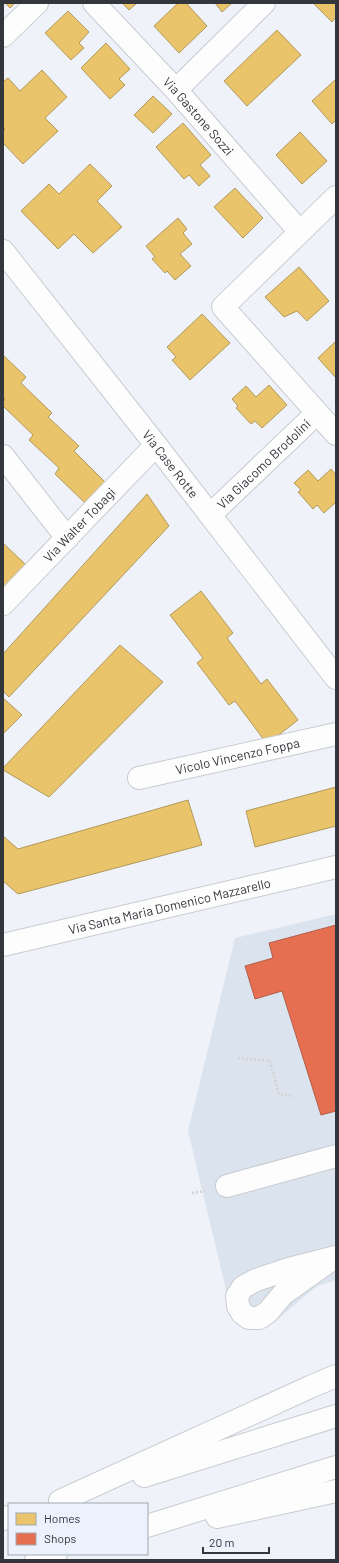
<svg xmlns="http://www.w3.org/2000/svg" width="339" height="1563" font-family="Barlow,sans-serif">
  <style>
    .built { fill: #dbe4ee }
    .homes { fill: #e9c46a; stroke: #b2995c }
    .shops { fill: #e76f51; stroke: #b15e4a }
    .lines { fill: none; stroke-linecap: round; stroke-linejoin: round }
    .minor-casing { stroke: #c8cbd0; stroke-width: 24 }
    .highway-casing { stroke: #c8cbd0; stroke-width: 24 }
    .path { stroke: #d3d3d5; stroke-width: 2.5; stroke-dasharray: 2 2; stroke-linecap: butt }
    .minor { stroke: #fdfdfe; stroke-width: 22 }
    .highway { stroke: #fdfdfe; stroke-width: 22 }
    .labels { text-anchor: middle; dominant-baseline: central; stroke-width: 4; stroke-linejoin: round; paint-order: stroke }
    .street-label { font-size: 13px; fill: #33363a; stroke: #ebf2fd }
  </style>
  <rect width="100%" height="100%" fill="#eff3f9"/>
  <path class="built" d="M336,914V1280L316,1287L272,1324L249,1330L233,1319L188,1131L235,938Z"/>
  <path class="homes" d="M5,3H15L10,8Z
    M122,3H137L129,10Z
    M178,3H186L207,26L179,53L154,26Z
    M215,3H232L222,12Z
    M313,3H336V17L332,22Z
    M68,11L89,32L79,43L84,48L71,60L45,33Z
    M277,30L301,55L247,106L224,81Z
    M106,43L130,69L119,79L125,85L110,99L81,68Z
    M42,70L67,97L45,118L58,131L23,164L3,143V131L5,129L3,127V82L8,78L20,91Z
    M336,79V120L332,124L312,101Z
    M153,96L172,114L153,133L134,115Z
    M183,123L211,155L200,165L210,176L199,186L189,175L184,179L156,147Z
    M300,132L327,161L302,184L276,155Z
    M90,164L112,186L97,201L122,227L93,253L74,234L58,249L21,211L49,184L59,194Z
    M235,188L263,218L243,238L214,207Z
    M178,218L187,229L183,233L192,244L180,254L191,266L175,280L167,271L165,273L152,259L155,257L146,246Z
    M299,267L329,301L307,321L297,311L284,317L265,297Z
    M202,314L230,343L190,380L172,360L176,357L167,347Z
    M336,341V378L318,358Z
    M3,355L26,377L21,383L52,413L48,417L79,446L74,451L105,482L85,503L55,474L59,468L29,440L33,435L3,406V402L5,399L3,397Z
    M269,385L287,405L262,428L255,421L251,424L236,408L238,406L232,399L246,386L256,397Z
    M331,469L336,475V502L324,513L317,505L313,509L298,492L301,490L294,483L308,470L318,481Z
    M147,494L169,526L9,697L3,691V654Z
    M3,543L26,565L5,586L3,584Z
    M201,591L233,633L227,638L261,684L267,679L298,720L267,744L235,701L229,705L197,663L203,658L170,615Z
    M120,645L163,682L49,797L3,770V768Z
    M3,698L22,715L3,734Z
    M336,787V826L255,847L246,811Z
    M188,800L202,845L18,894L3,881V836L18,849Z"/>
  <path class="shops" d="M336,925V1111L321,1115L282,991L255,999L245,966L273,958L269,943Z"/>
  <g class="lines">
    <g class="minor-casing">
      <g id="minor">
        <path id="s1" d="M94,3L176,90L300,232"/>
        <path d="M3,36L37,3"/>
        <path d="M176,90L264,3"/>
        <path d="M336,197L223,307L336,434"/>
        <path id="s2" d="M3,251L156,445L336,678"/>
        <path d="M3,456L67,538"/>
        <path id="s3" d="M210,515L317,413"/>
        <path id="s4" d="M3,604L156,445"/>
        <path id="s5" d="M139,778L336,734"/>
        <path id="s6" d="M3,945L336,867"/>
        <path d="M227,1186L336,1156"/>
        <path d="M335,1257L283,1294L268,1312L259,1318H249L242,1313L238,1306L237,1296L243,1287L256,1280L289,1269L336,1257"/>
      </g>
    </g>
    <g class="highway-casing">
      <path id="highway" d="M144,1476L336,1416
        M60,1501L310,1387L336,1376
        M217,1517L336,1491
        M3,1519L9,1517
        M147,1526L336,1467
        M36,1560L56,1554"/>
    </g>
    <path class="path" d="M238,1058L270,1061L279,1094L293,1096
      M192,1193L205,1191"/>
    <use href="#minor" class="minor"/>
    <use href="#highway" class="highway"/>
  </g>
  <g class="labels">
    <g class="street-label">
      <text stroke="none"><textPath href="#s1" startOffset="154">Via Gastone Sozzi</textPath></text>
      <text stroke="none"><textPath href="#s2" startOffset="271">Via Case Rotte</textPath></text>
      <text stroke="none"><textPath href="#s3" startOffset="74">Via Giacomo Brodolini</textPath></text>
      <text stroke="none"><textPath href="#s4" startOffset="110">Via Walter Tobagi</textPath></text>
      <text stroke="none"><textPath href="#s5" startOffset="101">Vicolo Vincenzo Foppa</textPath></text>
      <text stroke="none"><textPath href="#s6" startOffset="171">Via Santa Maria Domenico Mazzarello</textPath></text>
    </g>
  </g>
  <rect width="339" height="1563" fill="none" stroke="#33363a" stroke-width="8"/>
  <rect x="8" y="1503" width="140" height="52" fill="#ebf2fd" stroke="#a1a7af"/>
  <rect x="16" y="1513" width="20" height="12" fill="#e9c46a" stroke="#a1a7af"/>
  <text x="44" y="1523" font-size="12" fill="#33363a">Homes</text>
  <rect x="16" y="1533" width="20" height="12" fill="#e76f51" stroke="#a1a7af"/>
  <text x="44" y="1543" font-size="12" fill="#33363a">Shops</text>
  <path d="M203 1547v6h66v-6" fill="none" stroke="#33363a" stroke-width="2"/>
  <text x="209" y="1547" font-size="12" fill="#33363a" stroke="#ebf2fd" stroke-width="3" paint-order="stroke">20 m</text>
</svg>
